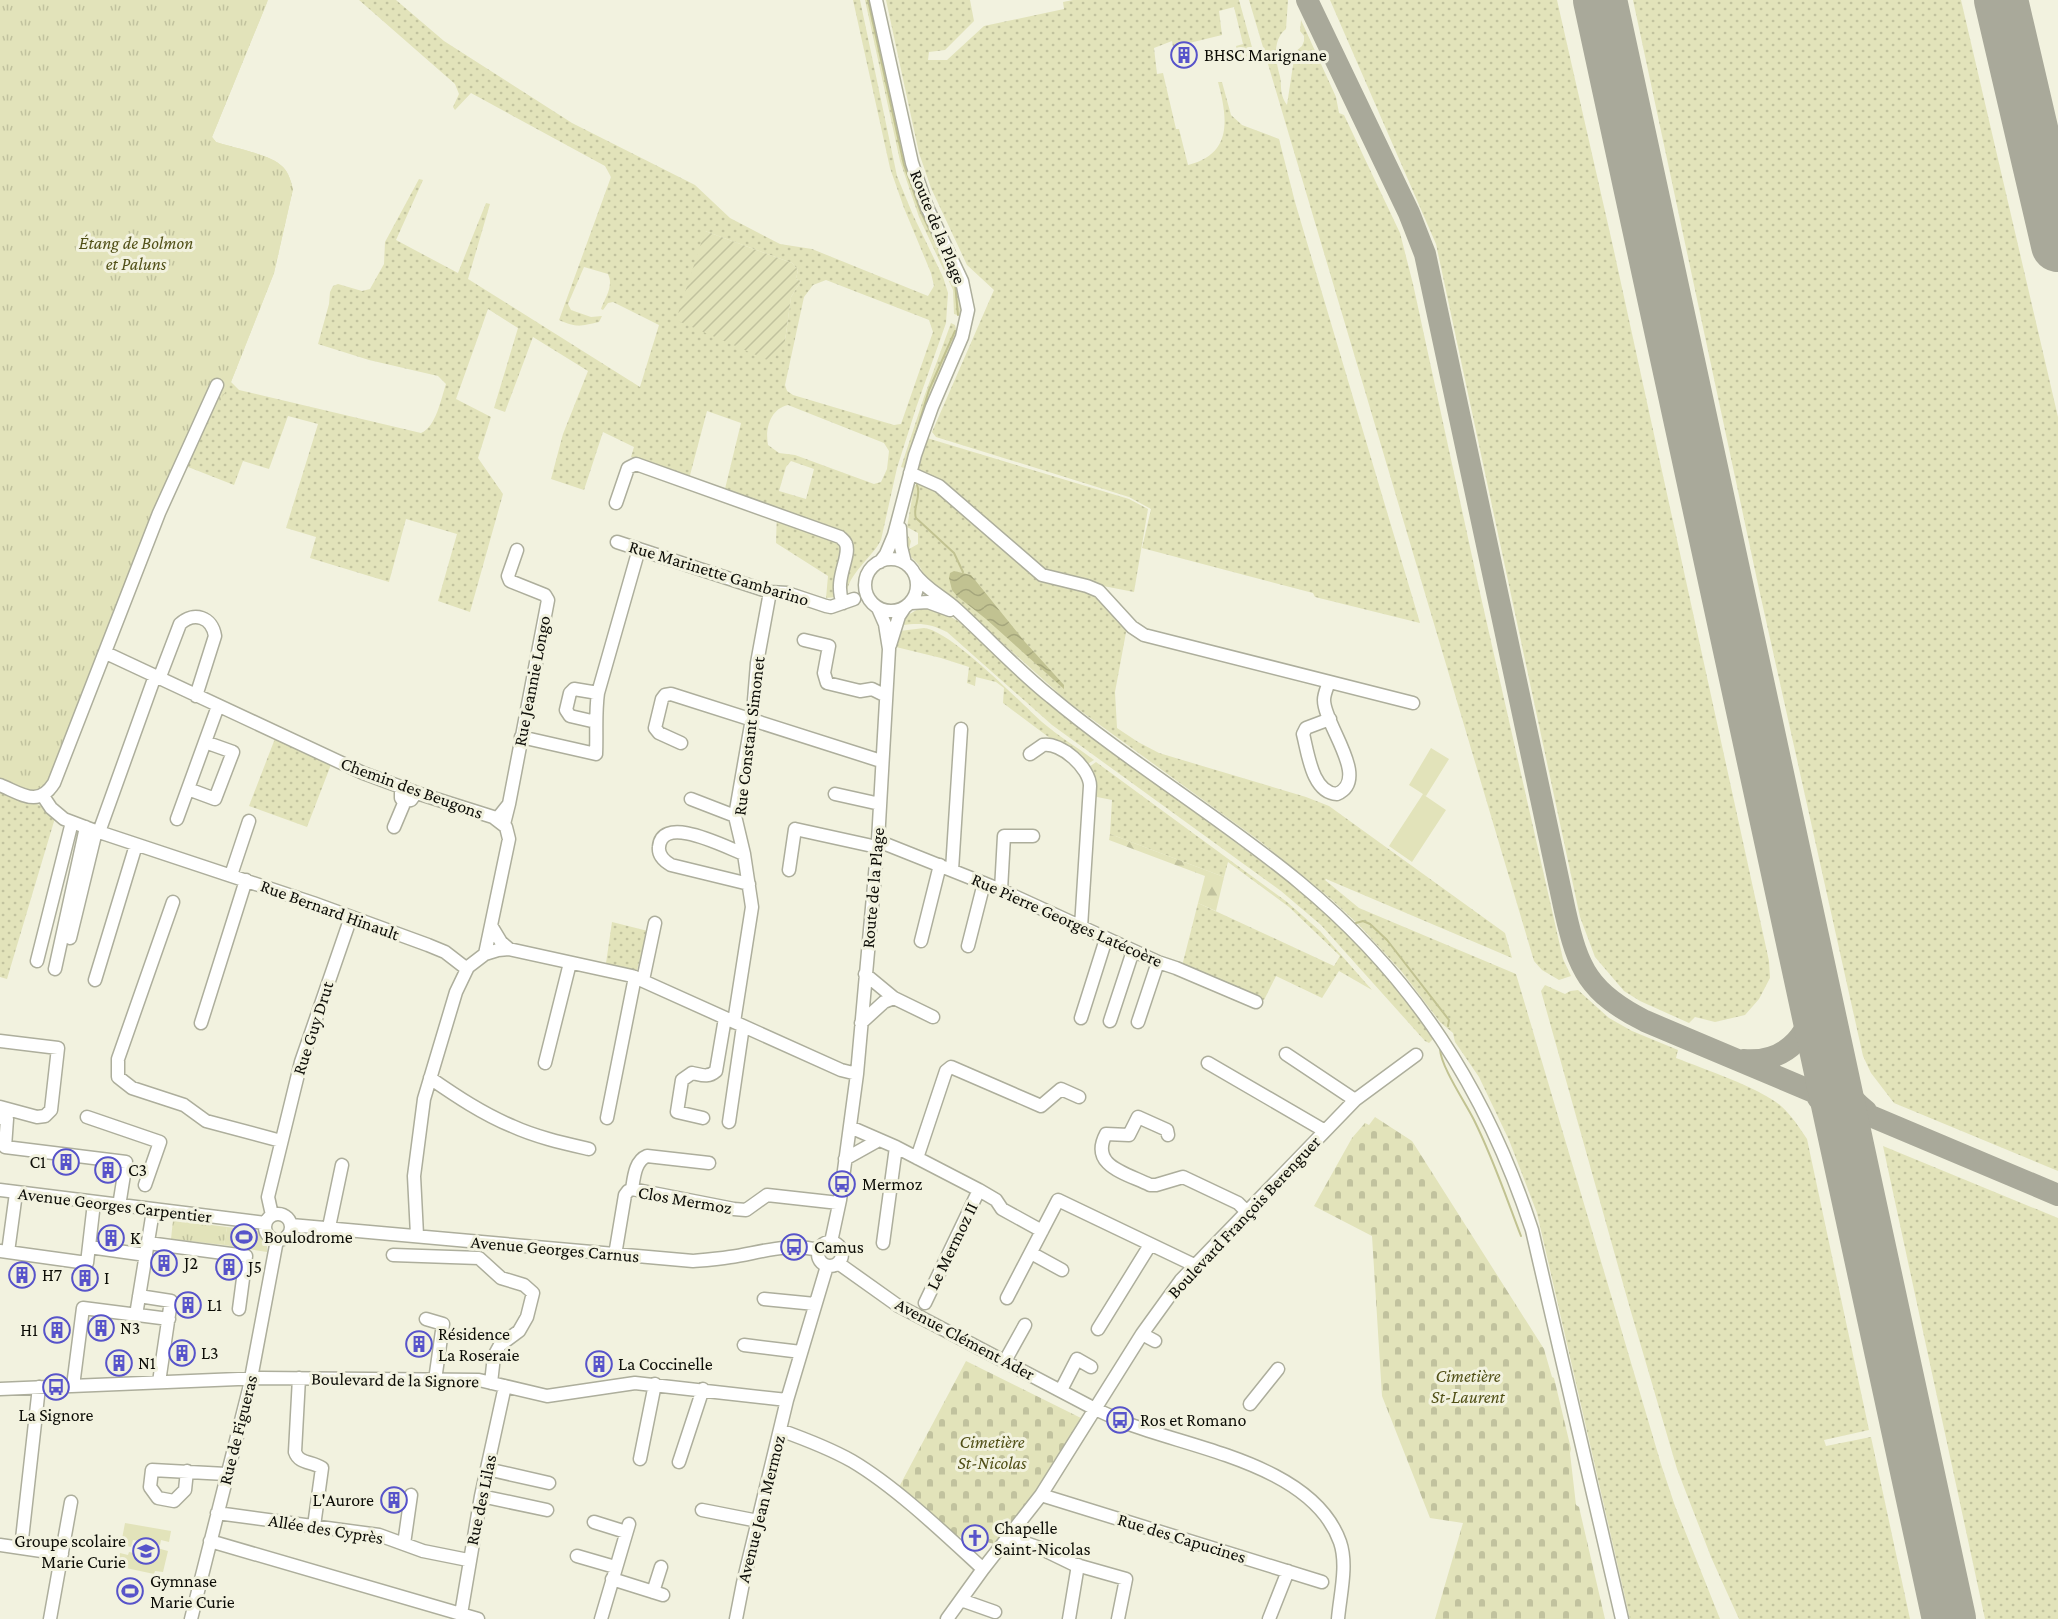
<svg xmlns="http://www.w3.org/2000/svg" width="2058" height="1619" font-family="'Crimson Pro',serif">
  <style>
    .grass { fill: url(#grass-dots); fill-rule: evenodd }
    .forest { fill: url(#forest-firs) }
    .cemetery { fill: url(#cemetery-stones) }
    .park { fill: url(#park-tufts) }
    .garden { fill: url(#garden-furrows) }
    .pitch { fill: #e2e3ba }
    .water { fill: url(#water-waves) }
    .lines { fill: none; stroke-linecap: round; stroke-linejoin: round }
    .stream { stroke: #c1c291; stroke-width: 2 }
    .taxiway { stroke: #a9a99a; stroke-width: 22 }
    .runway { stroke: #a9a99a; stroke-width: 54 }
    .minor-casing { stroke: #adae9c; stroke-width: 15 }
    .minor { stroke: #fff; stroke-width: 12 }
    .labels { text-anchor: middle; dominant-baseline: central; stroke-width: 6; stroke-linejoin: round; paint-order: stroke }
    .poi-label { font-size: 18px; fill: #0d0d07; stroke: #f2f2df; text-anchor: start }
    .street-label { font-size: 18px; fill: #0d0d07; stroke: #f2f2df }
    .park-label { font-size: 18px; font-style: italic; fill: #504f16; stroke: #f2f2df }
  </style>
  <defs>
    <pattern id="grass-dots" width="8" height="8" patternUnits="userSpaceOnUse" patternTransform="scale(1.5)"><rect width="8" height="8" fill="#e2e3ba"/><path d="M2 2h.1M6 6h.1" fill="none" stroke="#c1c29e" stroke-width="1.8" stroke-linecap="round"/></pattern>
    <pattern id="forest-firs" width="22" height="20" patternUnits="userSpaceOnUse" patternTransform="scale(1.5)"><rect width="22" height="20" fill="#e2e3ba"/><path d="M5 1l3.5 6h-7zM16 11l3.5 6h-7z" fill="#c1c29e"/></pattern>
    <pattern id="cemetery-stones" width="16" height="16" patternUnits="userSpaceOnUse" patternTransform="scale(1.5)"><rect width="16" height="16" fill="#e2e3ba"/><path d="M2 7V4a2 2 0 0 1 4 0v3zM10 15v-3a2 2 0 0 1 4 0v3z" fill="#c1c29e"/></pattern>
    <pattern id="park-tufts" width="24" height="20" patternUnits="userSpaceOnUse" patternTransform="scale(1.5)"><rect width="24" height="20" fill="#e2e3ba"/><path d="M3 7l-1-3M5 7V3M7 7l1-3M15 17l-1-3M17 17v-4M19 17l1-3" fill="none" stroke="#c1c29e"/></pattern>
    <pattern id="garden-furrows" width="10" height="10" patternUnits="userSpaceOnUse" patternTransform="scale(1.5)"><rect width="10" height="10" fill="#e2e3ba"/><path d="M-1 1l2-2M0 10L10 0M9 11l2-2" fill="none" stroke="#c1c29e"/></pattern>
    <pattern id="water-waves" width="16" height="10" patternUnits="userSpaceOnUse" patternTransform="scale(1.5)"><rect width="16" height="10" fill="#c1c291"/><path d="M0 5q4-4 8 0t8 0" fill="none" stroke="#a5a67c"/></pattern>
  </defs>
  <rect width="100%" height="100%" fill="#f2f2df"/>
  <path class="grass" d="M268,0L212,137L216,142C233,148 271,154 283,167C289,173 291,182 293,189L274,273L231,382L239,390L421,433C436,427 441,399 446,384L438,376L369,360L318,344L329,304L330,292L333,286L338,284L362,291L370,289L384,264L385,242L419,179L423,180L396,240L458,273L486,203L490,204L468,279L640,387L659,325L613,302L608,303L603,310L601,309C605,298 614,286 608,274L584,267L568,304L571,310L591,317L602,316L599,322C580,326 577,328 559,320L611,177L605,166L471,93L455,110L453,107L459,94L455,84L359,0H396L444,41L572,123L695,185L730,218L780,244L812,249L928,296L934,286L931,273L904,208L890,168L853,0H860L897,176L913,215L943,277L948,293L946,323L916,408L897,468L881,540C872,558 848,573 846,596L826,598L828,576L776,543L777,510L724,493L741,423L707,411L689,479L631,457L634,447L603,432L584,490L551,479L563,434L588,371L533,337L505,412L494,408L518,328L488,309L456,399L491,417L478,458L503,494L470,612L438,601L457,534L406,519L389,582L310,558L316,537L286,528L318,424L288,416L269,469L243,461L234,485L183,465L0,241L199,145ZM705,231L792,263L798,270L796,279L801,281L791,297L785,341ZM826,280L929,320L933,332L901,424L894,425L793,395L787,391L785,385L804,297L813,285ZM788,405L884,443L889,451L887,469L881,482L874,484L795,455L779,453L768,445C765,429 770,409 788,405ZM791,461L814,469L806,499L779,491L786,467Z
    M865,0H872L933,234L956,282L960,299L961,313L960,316L954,314L953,290L919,217L900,161Z
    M886,0H970L974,21L945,50L929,52L928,60H947L984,26L1064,9L1063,2L1073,0H1239L1255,58L1240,63L1236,46L1243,44L1234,7L1219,11L1222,35L1173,47L1172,41L1154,48L1157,74L1163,73L1176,129H1179L1188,165C1234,154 1227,116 1218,82H1222L1231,115L1242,125L1279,139L1295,202L1420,623L1315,597L1313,593L1142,548L1151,509L1129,497L936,437L932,432L994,290L967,265L931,188L919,153Z
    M1249,0H1288L1286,29C1273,39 1275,58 1279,73C1283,85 1278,92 1287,105L1295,52L1302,46L1304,41V36L1300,31L1301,20L1336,97L1339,113L1344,115L1400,233L1413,284L1478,584L1563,959L1571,976L1559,980L1542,970L1534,961Z
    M1330,0H1557L1612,242L1769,961L1770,978L1759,999L1745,1015L1715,1022L1695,1017L1689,1023L1640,1001L1624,991L1595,957L1580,917L1436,244Z
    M1633,0H1961L2058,417V1171L1894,1103L1871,1073L1863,1056L1759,589Z
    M951,323L955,325L957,332L931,393L907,469L901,467L924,397Z
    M927,438L1129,499L1148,509L1134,592L1052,576L918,470Z
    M918,482L932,486L1035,575L1097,594L1127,627L1115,692L1117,728L1138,742L1159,753L1306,797L1329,806L1505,933L1512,958L1326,879L1325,880L1359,908L1516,974L1661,1464L1675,1506L1720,1619H1630L1537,1213L1509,1140L1479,1077L1455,1042L1453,1033L1440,1022L1402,972L1359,925L1331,899L1261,842L1067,701L957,602L928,581L918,564L909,555L906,544L907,534L911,541L909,549L918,544V533L907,527L914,487Z
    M920,608C933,607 947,614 958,621L1052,707L1308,896L1369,955L1404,996L1434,1038L1429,1043L1425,1041L1321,925L1281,891L1052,725L947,632C929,623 921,623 901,625L908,615Z
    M924,628C950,630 1019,701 1042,722C1058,736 1077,747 1094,760L1086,765L1003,703L1004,688L996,682L976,677L975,686L967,683L969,667L941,658L896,647L900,631Z
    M276,736L332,762L307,827L249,806Z
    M1096,762L1287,902L1320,931L1372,990L1339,971L1322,998L1276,976L1264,1000L1182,966L1198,903L1334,966L1340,956L1289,907L1228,862L1224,877L1110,834L1112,800L1092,796L1089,767Z
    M0,788L46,808L55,818L7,979L0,977Z
    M612,922L648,931L635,977L605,970Z
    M1545,985L1565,994L1570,991L1578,990L1609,1018L1632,1031L1678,1050L1676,1058C1704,1069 1760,1088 1781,1106C1792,1116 1799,1127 1807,1139L1869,1430L1824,1440L1826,1446L1871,1437L1910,1619H1739L1711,1557L1677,1469L1629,1305L1541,991Z
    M1883,1146L2058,1218V1619H1985Z"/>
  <path class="forest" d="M1110,834L1224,877L1216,911L1198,903L1205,876L1109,840Z"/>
  <path class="cemetery" d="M1375,1117L1412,1141L1544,1349L1552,1377L1554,1378L1571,1449L1570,1453L1576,1505L1579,1507L1605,1619H1435L1463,1523L1430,1518L1382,1396L1372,1236L1314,1206L1352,1138L1365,1123L1369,1125Z
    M966,1361L1089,1422L1000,1545L952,1535L935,1522L899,1487Z"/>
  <path class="park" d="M0,0H268L212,137L216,142C233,148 271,154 283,167C289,173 291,182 293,189L274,273L231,382L183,465L160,517L54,796L30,794L0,781Z
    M173,1220L227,1227L224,1245L171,1239Z"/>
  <path class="garden" d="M705,231L792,263L798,270L796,279L801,281L791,297L785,341L772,362L676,320Z"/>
  <path class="pitch" d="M1431,748L1449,759L1426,796L1424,795L1446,810L1412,862L1389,846L1423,794L1409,785Z
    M227,1227L258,1231L267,1244V1252L224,1245Z
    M125,1523L171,1531L169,1542L161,1540L160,1545L133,1540L131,1547L121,1544Z
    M157,1548L168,1551L163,1572L155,1571L154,1574L126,1568V1566L118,1564L120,1553L128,1555L129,1552L155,1557Z"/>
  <path class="water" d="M954,571L971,575L1025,642L1064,685V689L986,619L957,596L952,590L949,578L950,573Z"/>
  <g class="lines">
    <path class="stream" d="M868,0L904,165L920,210L955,283L958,315
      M905,469L929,390L955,331
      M917,485C922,496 912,508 916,518L954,553L963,572
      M1356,923L1363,921L1370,924L1387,940L1449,1020L1448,1026
      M1440,1049C1441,1067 1465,1102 1474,1120C1493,1158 1506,1197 1521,1236"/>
    <path class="taxiway" d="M1307,0L1409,213L1425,254L1565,911C1578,969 1589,993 1645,1021L2058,1195
      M1828,1054C1835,1077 1847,1096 1866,1111
      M1743,1060C1788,1064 1816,1031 1813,987
      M1818,1098L1838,1122L1846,1140"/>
    <path class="runway" d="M1600,0L1949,1619
      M2001,0L2058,245"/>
    <g class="minor-casing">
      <path id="minor" d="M876,0L912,163L927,207L962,281L968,310L962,337L932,407L915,455L894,535L886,554L880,562
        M910,473L939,486L1042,575L1087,586L1099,591L1132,627L1144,635L1413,703
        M616,503L628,468L636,464L840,537C842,539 845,541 846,544C851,557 833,580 843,603
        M900,528L901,547L905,563
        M617,542L770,592L787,593L826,606L831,607L854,599
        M865 585a26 26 0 1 1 52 0a26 26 0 1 1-52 0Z
        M914,573C925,589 942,596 956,609C988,638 1017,670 1051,697C1130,763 1219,816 1299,882C1414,977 1486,1090 1532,1230L1622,1619
        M911,603L928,602L950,610
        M804,640L829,646L824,673L827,683L860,691L872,689L886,696
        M890,645L899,616L905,607
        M106,653L363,773L420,794L493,817L506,827L509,839L485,954
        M159,679L180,624C194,611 212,617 215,636L196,696
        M1329,682C1327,688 1324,694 1324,700C1324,725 1371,779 1337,794C1312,793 1308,753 1303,734L1306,728L1330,719
        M596,722L570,716L566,710L570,693L574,689L598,693
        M521,737L596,754C597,733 595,714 598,693L639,549
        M681,743L659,733L655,728L662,699L665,695L671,694L881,761
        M1030,754L1043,745C1061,742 1090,768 1090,786L1081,927
        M0,785C22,794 38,808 54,783L159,513L217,385
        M401,787V798L403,801L411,800L416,793
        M188,789L215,799L233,752L205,742
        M835,794L880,804
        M43,796L51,808L64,819L93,830L313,903L428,945L445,952L467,969
        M691,799L735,816
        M509,804L548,600L545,595L510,581L508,576L517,550
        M177,819L218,706
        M497,819L509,804L504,824
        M394,827L405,801
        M99,832L155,676
        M878,841L1001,890L1158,962L1176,968L1256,1002
        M744,854C727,848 662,813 659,847C658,856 664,861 671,865L749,884
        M789,870L795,829L877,847
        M952,870L961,729
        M231,875L249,821
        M1001,890L1004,836H1033
        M173,902L118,1059V1077L132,1088L184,1105L206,1121L281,1141
        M492,927L501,942L509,949L632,976L841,1070L857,1074
        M70,938L96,831
        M921,941L940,865
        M968,946L984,883
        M37,961L72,822
        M55,969L86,827
        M865,974L894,998L933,1017
        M95,980L136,845
        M643,980L655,923
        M1081,1018L1106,939
        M1110,1021L1133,951
        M734,1022L752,907L744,854L735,816L753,713L757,663L770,592
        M1138,1022L1158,962
        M201,1023L246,880
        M861,1023L884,1002L894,998
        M0,1041L58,1048L51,1110L45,1116L37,1117L0,1107
        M1286,1054L1355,1100
        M545,1063L570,963
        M1208,1063L1325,1131
        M430,1078C456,1096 483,1114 512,1126C536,1137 563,1143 589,1149
        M87,1117L160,1142L145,1185
        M0,1118L7,1119L5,1147L126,1162L119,1206
        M607,1118L635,977
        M703,1118L677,1112L682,1080L692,1073C702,1075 708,1078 716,1071L725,1018
        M729,1122L743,1026
        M850,1127L896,1147L979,1190L996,1200L1002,1209L1042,1231
        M1168,1135L1167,1130L1138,1117L1129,1135L1106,1134C1089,1166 1126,1173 1150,1185H1156L1183,1177L1238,1203L1247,1212
        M917,1158L946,1071L951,1067L1041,1106L1061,1089L1079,1097
        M845,1159L879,1140
        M632,1189C634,1177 635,1161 647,1156L709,1163
        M0,1190L265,1223
        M265 1227a13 13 0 1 1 26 0a13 13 0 1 1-26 0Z
        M272,1215L268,1197L301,1062L351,917
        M291,1225L693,1261C705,1260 718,1259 730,1257C758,1253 790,1242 818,1250
        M329,1227L342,1165
        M417,1235L414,1176L424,1099L456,992L468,967L485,954L498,950L509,949
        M818 1254a12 12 0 1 1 24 0a12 12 0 1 1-24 0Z
        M831,1242L840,1200L857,1074L878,841L889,649L885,624L878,608
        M148,1243L246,1256L239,1309
        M883,1243L896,1147
        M89,1247L146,1255
        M0,1251L87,1263L94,1203
        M8,1252L16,1193
        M1031,1253L1062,1270
        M393,1255L479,1258L501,1278L524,1285L533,1293L527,1317L519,1331L500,1345L494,1356L491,1383
        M615,1255L625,1195L628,1191L632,1189L734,1209L746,1210L767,1195L839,1203
        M838,1263L897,1305L1095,1409C1106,1414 1117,1419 1129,1424C1195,1449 1313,1466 1340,1542C1348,1565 1340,1595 1338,1619
        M139,1296L171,1301L159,1382
        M1007,1298L1058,1200L1194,1265
        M764,1299L815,1304
        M925,1303L979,1190
        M136,1315L153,1211
        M426,1319L443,1324L435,1380
        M1098,1329L1150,1245
        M1142,1334L1155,1341
        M744,1345L801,1352
        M1005,1361L1025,1325
        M299,1378L295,1452C299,1464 312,1461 322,1468L314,1526
        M73,1386L83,1308L169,1319
        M0,1389L261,1378L479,1380L547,1396L635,1383L787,1400
        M1061,1390L1077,1359L1091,1367
        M1250,1404L1278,1369
        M780,1430C805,1439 829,1448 852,1461C896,1487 945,1534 983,1569
        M640,1459L655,1384
        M679,1462L703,1389
        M487,1469L549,1483
        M187,1471L185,1490L174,1501L158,1498L150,1487L152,1470L226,1474
        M1041,1495L1322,1582
        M481,1496L547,1510
        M702,1510L758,1521
        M217,1513L379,1535L423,1551L468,1560
        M594,1522L626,1532
        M1008,1537L1040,1548L1073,1564L1126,1579L1118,1619
        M210,1541L478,1619
        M404,1544L411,1495
        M0,1545L62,1554
        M21,1548L39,1387
        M577,1556L615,1567
        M612,1579L663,1595
        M653,1592L661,1567
        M961,1600L995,1612
        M461,1614L481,1496L505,1386
        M50,1619L71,1502
        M191,1619L249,1389L277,1240
        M601,1619L629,1524
        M736,1619L743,1583L787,1400L827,1266
        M947,1619L983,1569L1041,1495L1142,1334L1181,1280L1355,1100L1416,1055
        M1069,1619L1078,1565
        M1269,1619L1288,1571"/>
    </g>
    <use href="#minor" class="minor"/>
  </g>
  <defs>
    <g id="building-ring" transform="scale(1.35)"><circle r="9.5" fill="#f2f2df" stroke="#5753ca" stroke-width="1.5"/><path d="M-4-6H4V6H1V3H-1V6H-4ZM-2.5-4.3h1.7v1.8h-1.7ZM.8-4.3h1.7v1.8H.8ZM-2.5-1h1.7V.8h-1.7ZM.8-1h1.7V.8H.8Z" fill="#5753ca"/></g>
    <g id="bus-ring" transform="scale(1.35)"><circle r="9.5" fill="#f2f2df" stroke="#5753ca" stroke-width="1.5"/><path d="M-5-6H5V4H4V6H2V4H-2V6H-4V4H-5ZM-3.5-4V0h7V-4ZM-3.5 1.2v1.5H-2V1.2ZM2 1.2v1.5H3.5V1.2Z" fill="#5753ca"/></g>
    <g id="stadium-ring" transform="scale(1.35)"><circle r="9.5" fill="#f2f2df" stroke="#5753ca" stroke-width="1.5"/><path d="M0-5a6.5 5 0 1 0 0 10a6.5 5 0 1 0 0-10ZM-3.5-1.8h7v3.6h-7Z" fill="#5753ca"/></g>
    <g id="church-ring" transform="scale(1.35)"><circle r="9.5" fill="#f2f2df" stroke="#5753ca" stroke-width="1.5"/><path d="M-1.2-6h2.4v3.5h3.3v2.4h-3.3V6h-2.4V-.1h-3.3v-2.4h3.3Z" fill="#5753ca"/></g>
    <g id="school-ring" transform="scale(1.35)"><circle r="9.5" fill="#f2f2df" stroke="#5753ca" stroke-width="1.5"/><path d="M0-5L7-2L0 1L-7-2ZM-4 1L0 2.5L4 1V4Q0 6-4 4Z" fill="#5753ca"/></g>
  </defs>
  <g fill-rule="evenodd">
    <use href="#building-ring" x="1184" y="55"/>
    <use href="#building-ring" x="66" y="1162"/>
    <use href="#building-ring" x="108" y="1170"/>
    <use href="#bus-ring" x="842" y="1184"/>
    <use href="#stadium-ring" x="244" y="1237"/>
    <use href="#building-ring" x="111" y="1238"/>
    <use href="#bus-ring" x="794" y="1247"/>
    <use href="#building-ring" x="164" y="1263"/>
    <use href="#building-ring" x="229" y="1267"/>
    <use href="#building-ring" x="22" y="1275"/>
    <use href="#building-ring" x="85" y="1278"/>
    <use href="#building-ring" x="188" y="1305"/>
    <use href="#building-ring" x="101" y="1328"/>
    <use href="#building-ring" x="57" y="1330"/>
    <use href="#building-ring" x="419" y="1344"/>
    <use href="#building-ring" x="182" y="1353"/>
    <use href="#building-ring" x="119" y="1363"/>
    <use href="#building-ring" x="599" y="1364"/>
    <use href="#bus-ring" x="56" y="1387"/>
    <use href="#bus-ring" x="1120" y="1420"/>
    <use href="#building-ring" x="394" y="1500"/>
    <use href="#church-ring" x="975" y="1538"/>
    <use href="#school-ring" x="146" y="1551"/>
    <use href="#stadium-ring" x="130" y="1591"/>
  </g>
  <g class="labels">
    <g class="poi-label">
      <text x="1204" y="55">BHSC Marignane</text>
      <text x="46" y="1162" text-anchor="end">C1</text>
      <text x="128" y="1170">C3</text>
      <text x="862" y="1184">Mermoz</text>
      <text x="264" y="1237">Boulodrome</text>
      <text x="130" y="1238">K</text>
      <text x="814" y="1247">Camus</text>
      <text x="184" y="1263">J2</text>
      <text x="248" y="1267">J5</text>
      <text x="42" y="1275">H7</text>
      <text x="104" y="1278">I</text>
      <text x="207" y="1305">L1</text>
      <text x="120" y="1328">N3</text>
      <text x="38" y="1330" text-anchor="end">H1</text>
      <text x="438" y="1334">Résidence<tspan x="438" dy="21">La Roseraie</tspan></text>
      <text x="201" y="1353">L3</text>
      <text x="138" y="1363">N1</text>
      <text x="618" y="1364">La Coccinelle</text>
      <text x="56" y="1415" text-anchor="middle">La Signore</text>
      <text x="1140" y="1420">Ros et Romano</text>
      <text x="374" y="1500" text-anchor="end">L'Aurore</text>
      <text x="994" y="1528">Chapelle<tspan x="994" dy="21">Saint-Nicolas</tspan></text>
      <text x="126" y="1541" text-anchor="end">Groupe scolaire<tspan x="126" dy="21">Marie Curie</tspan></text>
      <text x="150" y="1581">Gymnase<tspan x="150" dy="21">Marie Curie</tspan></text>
    </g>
    <g class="street-label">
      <text transform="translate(938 227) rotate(68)">Route de la Plage</text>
      <text transform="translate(719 573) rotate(17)">Rue Marinette Gambarino</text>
      <text transform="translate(532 681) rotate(-79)">Rue Jeannie Longo</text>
      <text transform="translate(749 736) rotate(-83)">Rue Constant Simonet</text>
      <text transform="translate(412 788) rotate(20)">Chemin des Beugons</text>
      <text transform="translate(873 888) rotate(-85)">Route de la Plage</text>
      <text transform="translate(330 910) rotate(20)">Rue Bernard Hinault</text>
      <text transform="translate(1067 920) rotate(24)">Rue Pierre Georges Latécoère</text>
      <text transform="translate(313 1028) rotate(-72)">Rue Guy Drut</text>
      <text transform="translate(685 1200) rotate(10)">Clos Mermoz</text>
      <text transform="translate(115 1205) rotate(7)">Avenue Georges Carpentier</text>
      <text transform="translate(1244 1217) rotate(-47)">Boulevard François Berenguer</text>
      <text transform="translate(952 1246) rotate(-64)">Le Mermoz II</text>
      <text transform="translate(555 1249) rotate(5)">Avenue Georges Carnus</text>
      <text transform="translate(965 1339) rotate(28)">Avenue Clément Ader</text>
      <text transform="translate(395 1380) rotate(1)">Boulevard de la Signore</text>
      <text transform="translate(238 1430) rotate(-76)">Rue de Figueras</text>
      <text transform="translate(481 1500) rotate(-78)">Rue des Lilas</text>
      <text transform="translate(761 1509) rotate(-76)">Avenue Jean Mermoz</text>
      <text transform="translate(326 1529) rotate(9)">Allée des Cyprès</text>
      <text transform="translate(1182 1538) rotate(17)">Rue des Capucines</text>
    </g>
    <g class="park-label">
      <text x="136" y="243">Étang de Bolmon<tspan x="136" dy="21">et Paluns</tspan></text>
      <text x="1468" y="1376">Cimetière<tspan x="1468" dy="21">St-Laurent</tspan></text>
      <text x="992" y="1442">Cimetière<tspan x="992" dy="21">St-Nicolas</tspan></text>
    </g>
  </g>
</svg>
